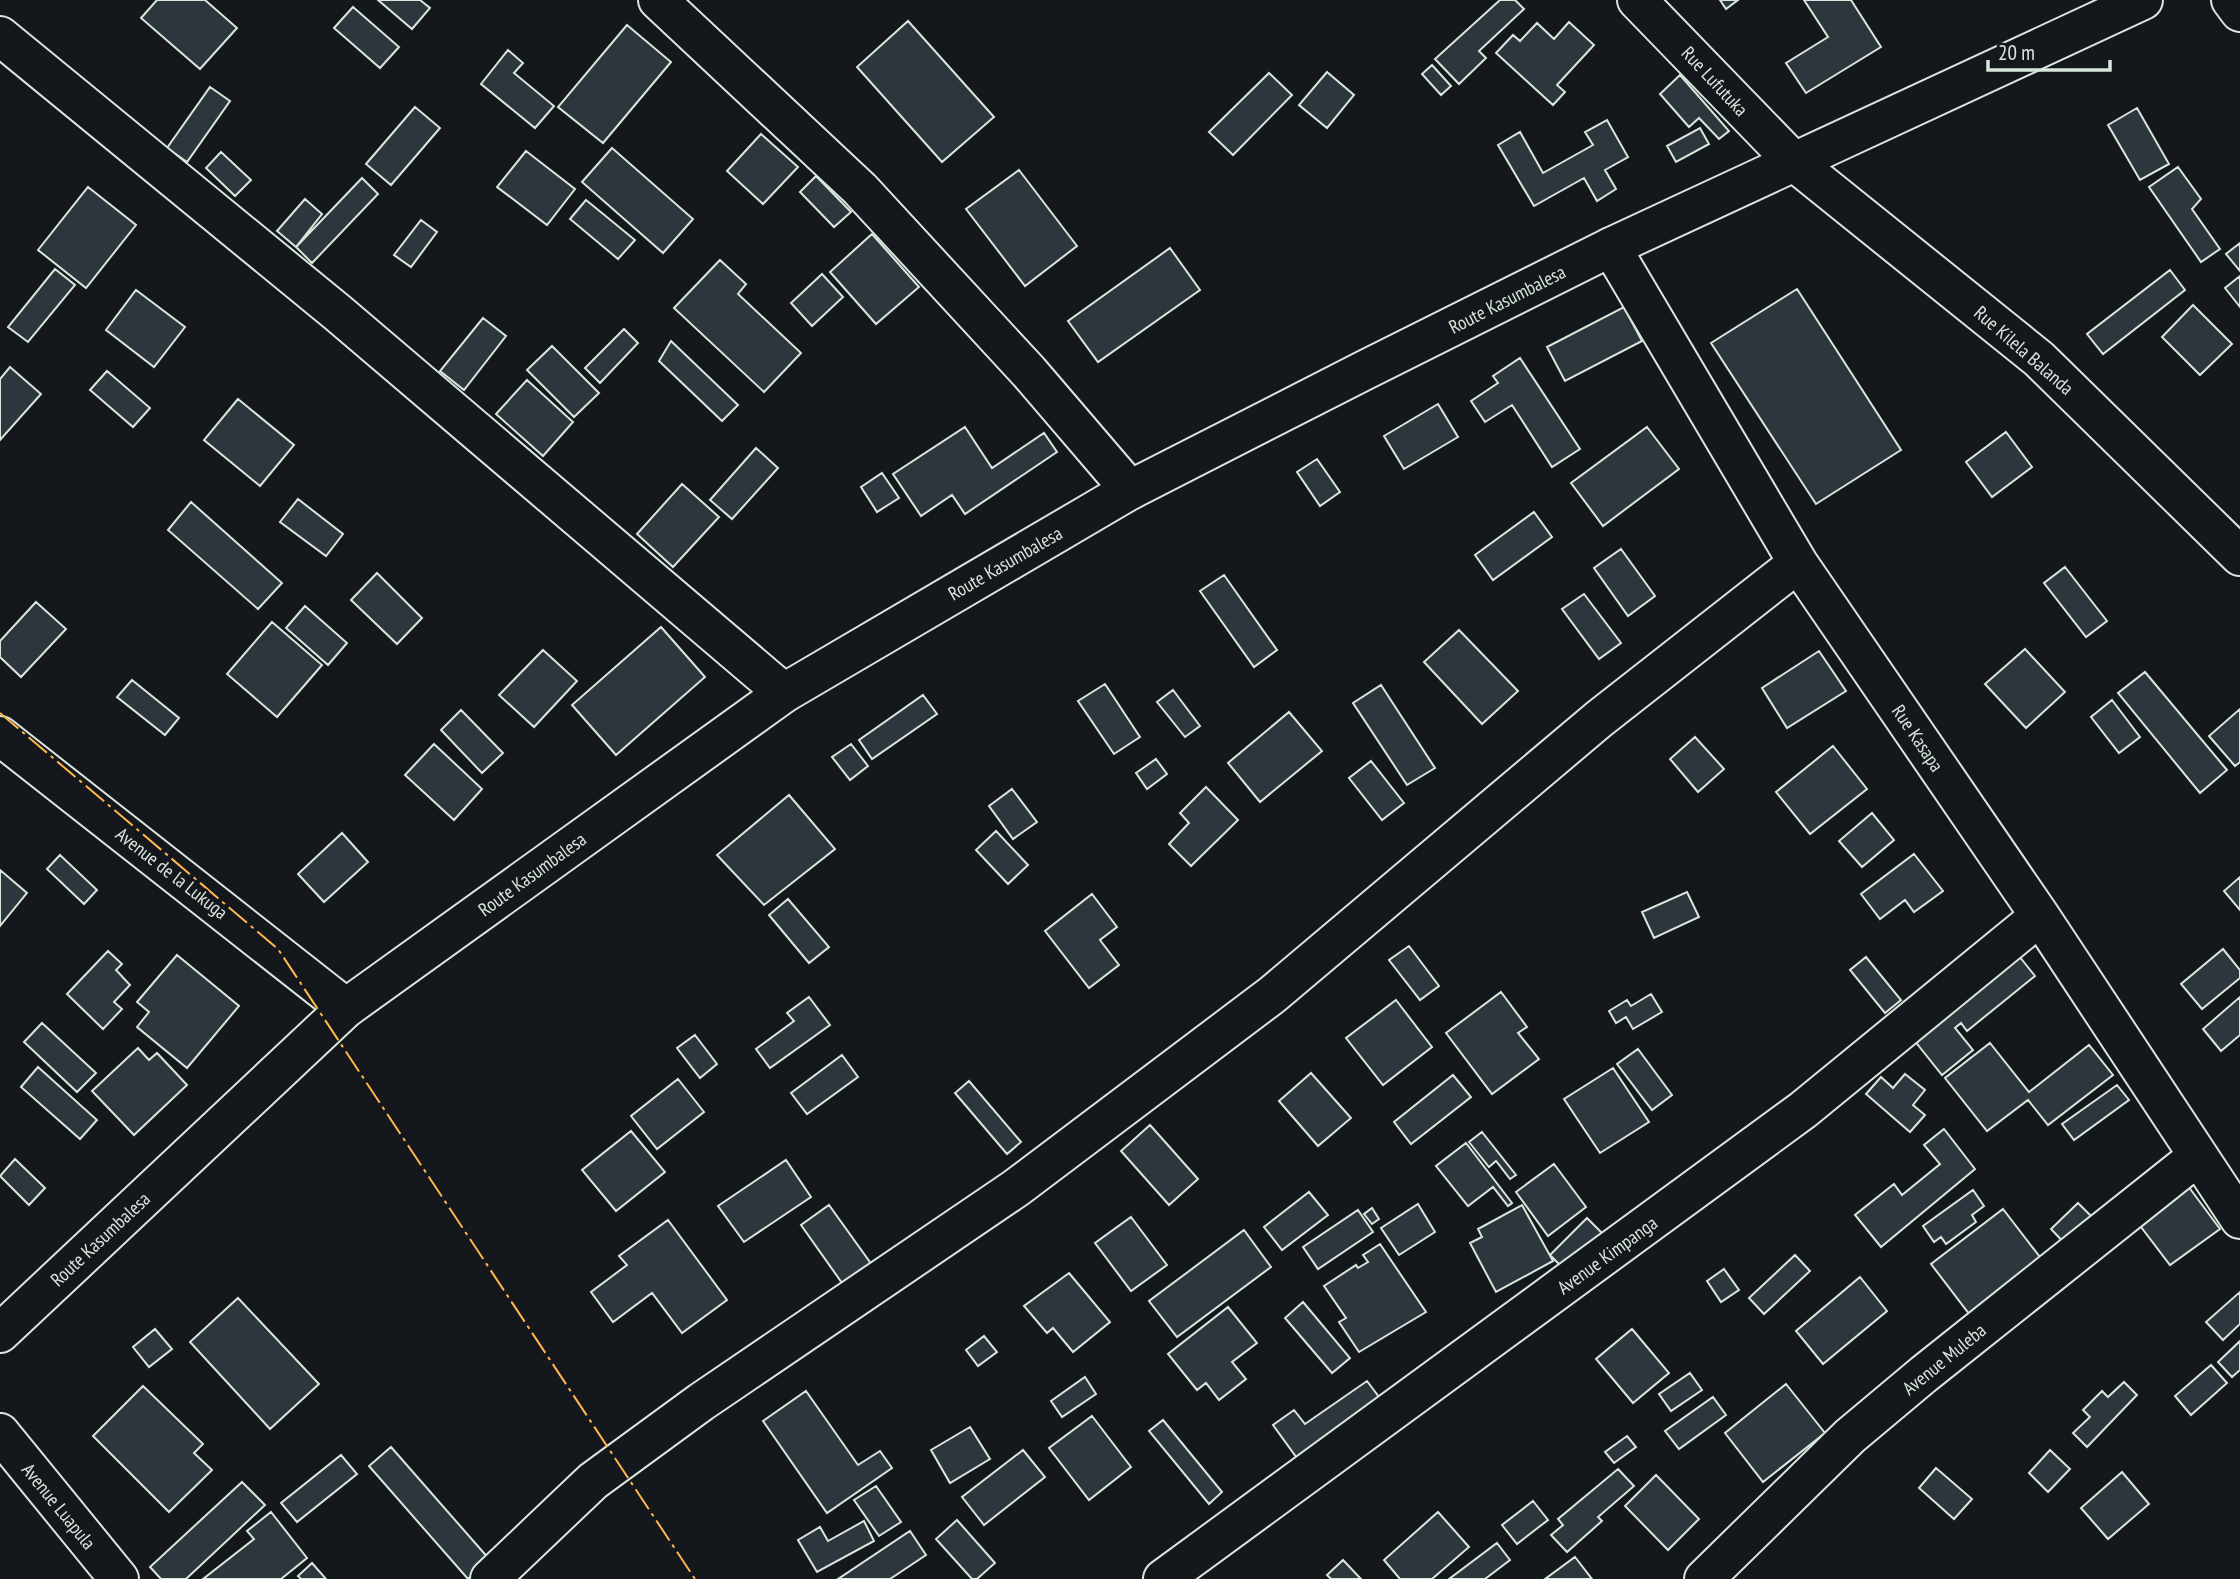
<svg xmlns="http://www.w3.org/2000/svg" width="2240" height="1579" font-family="'PT Sans Narrow',sans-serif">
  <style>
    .building { fill: #2c363c; stroke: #d8e6dc; stroke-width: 2 }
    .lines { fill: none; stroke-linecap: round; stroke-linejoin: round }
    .minor-casing { stroke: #d8e6dc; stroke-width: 42 }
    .highway-casing { stroke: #d8e6dc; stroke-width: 42 }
    .minor { stroke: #14181c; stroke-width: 38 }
    .highway { stroke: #14181c; stroke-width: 38 }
    .power { stroke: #ffb74d; stroke-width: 2; stroke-dasharray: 24 5 3.5 5; stroke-linecap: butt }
    .labels { text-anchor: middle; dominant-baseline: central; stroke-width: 5; stroke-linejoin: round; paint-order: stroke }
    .street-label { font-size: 19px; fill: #d8e6dc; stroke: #14181c }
  </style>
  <rect width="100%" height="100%" fill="#14181c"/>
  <path class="building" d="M157,0H205L237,28L200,69L141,18Z
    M378,0H420L430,8L412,29Z
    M1500,0H1515L1524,9L1479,51L1486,58L1459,84L1435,59Z
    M1720,0H1738L1726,9Z
    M1804,0H1851L1881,47L1806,93L1786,63L1828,37Z
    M353,7L399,47L380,68L334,28Z
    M908,21L994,117L942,162L857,67Z
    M1569,22L1594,45L1557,85L1565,92L1553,105L1496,53L1513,35L1520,41L1537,23L1554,39Z
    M627,25L671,62L603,143L558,107Z
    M508,50L523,63L514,73L554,106L535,128L481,84Z
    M1432,65L1451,86L1441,95L1422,74Z
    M1327,72L1354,95L1327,128L1299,105Z
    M1269,73L1292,95L1233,155L1209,132Z
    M1680,75L1729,131L1719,139L1699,118L1689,127L1660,94Z
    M210,87L230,101L187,162L167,148Z
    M415,107L440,128L391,185L366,164Z
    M2137,108L2169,164L2140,180L2108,125Z
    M1607,120L1628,157L1605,170L1616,189L1597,201L1584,178L1534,206L1498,145L1520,132L1543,173L1593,145L1585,132Z
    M1700,128L1709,144L1676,162L1667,146Z
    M761,134L798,167L763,204L727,171Z
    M612,148L693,219L663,253L582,182Z
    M526,151L575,189L547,225L497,187Z
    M221,152L251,180L235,196L206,168Z
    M2178,167L2201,199L2192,209L2220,249L2201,262L2149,187Z
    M1019,170L1077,246L1025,286L966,209Z
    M816,176L851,212L834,227L800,192Z
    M362,178L378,194L312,263L296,247Z
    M88,187L136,225L86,288L38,250Z
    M305,199L322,214L296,247L277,231Z
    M586,200L635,240L618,259L570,219Z
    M421,220L437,232L411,267L394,255Z
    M872,234L919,287L876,324L830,272Z
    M2240,243V271L2226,254Z
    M1170,248L1200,290L1098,362L1068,321Z
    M720,260L746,284L738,294L801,353L764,392L674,308Z
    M55,269L75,285L28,342L8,327Z
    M2170,270L2185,290L2103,354L2087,334Z
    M822,274L843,297L812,326L791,303Z
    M2240,276V307L2225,288Z
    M1797,289L1901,450L1816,504L1711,343Z
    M136,290L185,327L154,367L106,330Z
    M2193,305L2232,344L2200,375L2162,337Z
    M1624,307L1642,341L1565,381L1547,347Z
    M483,318L506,336L464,390L440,371Z
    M624,329L638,343L600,383L585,368Z
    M671,341L738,405L722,421L659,361Z
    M552,346L599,393L574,417L527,370Z
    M1520,358L1580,449L1552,467L1512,405L1485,422L1471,401L1498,383L1493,376Z
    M10,367L41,394L0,440V379Z
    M107,371L150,408L133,427L90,390Z
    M527,380L573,422L543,456L496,414Z
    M238,399L294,445L260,486L204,440Z
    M1438,404L1458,437L1404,469L1384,436Z
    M965,427L992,468L1044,433L1057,452L965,514L952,495L921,516L893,474Z
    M1647,427L1679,469L1603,526L1571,483Z
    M2006,432L2032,467L1992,497L1966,462Z
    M756,448L778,468L732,519L710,500Z
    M1317,459L1340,492L1320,506L1297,472Z
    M882,473L899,498L877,512L861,487Z
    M682,484L719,517L673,567L637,534Z
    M298,499L343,534L326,556L280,522Z
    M191,502L282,583L258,609L168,530Z
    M1534,512L1552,537L1493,580L1475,555Z
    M1621,549L1655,596L1628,616L1594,568Z
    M2065,567L2107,621L2086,637L2044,583Z
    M377,573L422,618L397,644L351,600Z
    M1224,575L1277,650L1254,667L1200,591Z
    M1584,594L1621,643L1599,659L1562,609Z
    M36,602L66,629L21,677L0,657V641Z
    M305,606L347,643L328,665L286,628Z
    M272,622L322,665L277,717L227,674Z
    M661,627L705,677L616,755L572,705Z
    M1459,630L1518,691L1482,724L1424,662Z
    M2025,649L2065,692L2026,728L1985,684Z
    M543,650L577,681L534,727L499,695Z
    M1819,651L1846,691L1787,728L1762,688Z
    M2145,672L2227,770L2200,793L2118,693Z
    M132,680L179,718L165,735L117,697Z
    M1105,684L1140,737L1114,754L1078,701Z
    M1381,685L1435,768L1407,785L1353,703Z
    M1173,690L1200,726L1185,737L1157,702Z
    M923,695L937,714L872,759L859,740Z
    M2112,700L2140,737L2119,753L2091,717Z
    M2240,709V762L2235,766L2209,736Z
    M461,710L503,753L482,773L441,730Z
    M1289,712L1322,751L1260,802L1228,763Z
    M1695,737L1724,769L1698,792L1670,759Z
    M434,744L482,789L454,820L405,775Z
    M851,744L868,766L850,780L832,757Z
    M1833,746L1867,789L1810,834L1776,792Z
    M1156,759L1167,774L1147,789L1136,773Z
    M1371,761L1404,803L1382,820L1349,778Z
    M1206,787L1238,820L1191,866L1169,844L1189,823L1180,813Z
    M1012,789L1037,822L1013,839L989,806Z
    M789,795L835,849L764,905L717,855Z
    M1872,813L1894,840L1862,867L1839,841Z
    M996,831L1028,865L1008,884L976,850Z
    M342,833L368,862L324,902L298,874Z
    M1914,854L1943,891L1914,912L1905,900L1880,919L1861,894Z
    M60,855L97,890L84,904L47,869Z
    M0,870L27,893L0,926Z
    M2240,877V910L2224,891Z
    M1687,892L1699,917L1654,938L1642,912Z
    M1092,894L1117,927L1100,940L1119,965L1089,988L1045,931Z
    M788,899L829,947L809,963L769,915Z
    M1409,946L1439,986L1420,1000L1389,960Z
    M2223,949L2240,970V978L2202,1009L2181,984Z
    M108,951L122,964L116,970L130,985L114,1002L122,1009L103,1029L67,994Z
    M2015,951L2035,976L1967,1031L1961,1023L1955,1028L1973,1050L1942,1075L1910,1035Z
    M177,955L239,1006L187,1068L137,1027L149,1012L137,1002Z
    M1866,957L1901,1000L1885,1013L1850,970Z
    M1501,992L1527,1027L1518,1033L1539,1059L1492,1094L1446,1033Z
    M1651,994L1662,1012L1633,1029L1626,1017L1616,1023L1609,1011L1627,1000L1631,1006Z
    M809,997L830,1025L770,1068L756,1049L794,1021L787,1013Z
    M2240,997V1035L2221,1051L2203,1029Z
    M1396,1000L1432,1047L1383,1085L1346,1038Z
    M42,1023L96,1073L77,1092L24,1042Z
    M695,1035L717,1064L700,1078L677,1048Z
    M1990,1043L2029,1092L2089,1045L2113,1075L2048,1125L2028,1100L1987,1131L1945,1078Z
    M138,1048L149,1060L157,1053L187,1085L134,1135L92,1091Z
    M1638,1049L1672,1095L1652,1110L1617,1064Z
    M842,1055L858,1077L807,1114L791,1093Z
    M38,1067L97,1120L80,1139L21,1087Z
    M1613,1068L1649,1122L1600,1153L1564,1099Z
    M1311,1073L1351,1118L1318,1146L1279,1101Z
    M1905,1074L1925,1090L1913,1105L1925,1115L1910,1132L1866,1094L1881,1077L1893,1088Z
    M1453,1075L1471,1097L1411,1144L1394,1122Z
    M678,1079L704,1112L657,1149L631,1116Z
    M969,1081L1021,1142L1007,1154L955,1093Z
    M2117,1085L2129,1100L2074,1140L2062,1124Z
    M1150,1125L1198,1179L1169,1205L1121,1151Z
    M1944,1129L1975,1169L1881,1247L1855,1215L1894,1184L1902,1195L1940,1164L1924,1145Z
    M631,1131L665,1172L616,1211L582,1170Z
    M1482,1132L1516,1175L1510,1179L1496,1161L1489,1167L1469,1142Z
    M1466,1143L1512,1203L1508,1206L1493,1187L1468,1206L1436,1166Z
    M15,1159L45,1188L29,1205L0,1176Z
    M786,1160L811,1197L744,1242L718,1206Z
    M1554,1164L1586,1207L1548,1236L1516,1192Z
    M2188,1186L2220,1229L2170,1265L2138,1223Z
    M1973,1190L1984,1206L1972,1215L1976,1222L1946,1244L1941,1237L1934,1242L1923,1226Z
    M1309,1192L1328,1215L1282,1250L1264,1227Z
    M2078,1203L2097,1222L2069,1248L2051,1229Z
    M1418,1204L1435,1232L1399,1255L1381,1228Z
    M829,1205L872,1265L842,1283L801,1225Z
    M1522,1205L1553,1261L1496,1292L1470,1243L1482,1237L1478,1229Z
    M1372,1208L1379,1219L1372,1224L1364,1214Z
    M2003,1209L2043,1261L1970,1315L1931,1264Z
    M1358,1210L1373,1232L1318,1269L1303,1247Z
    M1131,1217L1167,1265L1131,1291L1095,1243Z
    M1587,1218L1603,1234L1564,1269L1550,1255Z
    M668,1220L727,1300L682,1333L652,1293L613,1322L591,1292L627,1265L619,1256Z
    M1244,1230L1271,1267L1177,1337L1149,1301Z
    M1380,1244L1426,1312L1359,1352L1339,1322L1346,1318L1324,1286L1356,1265L1358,1268L1368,1262L1363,1255Z
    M1795,1255L1810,1271L1764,1314L1749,1298Z
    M1724,1269L1739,1290L1721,1302L1707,1281Z
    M1069,1273L1110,1322L1073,1352L1053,1328L1047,1333L1024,1306Z
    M1860,1277L1887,1311L1823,1364L1796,1331Z
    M2240,1292V1324L2223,1340L2206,1322Z
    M238,1298L319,1384L270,1429L190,1342Z
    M1303,1302L1350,1358L1332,1373L1285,1318Z
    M1228,1307L1257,1343L1232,1362L1246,1379L1219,1400L1206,1383L1197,1390L1168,1354Z
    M155,1329L172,1349L149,1367L133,1347Z
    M1632,1329L1669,1373L1633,1403L1596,1359Z
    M984,1336L997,1352L978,1366L966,1350Z
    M2240,1341V1370L2232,1377L2218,1362Z
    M2211,1365L2227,1383L2191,1415L2175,1396Z
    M1690,1373L1702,1390L1671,1411L1659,1394Z
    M1085,1377L1096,1394L1062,1417L1051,1401Z
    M1367,1381L1385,1405L1302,1465L1273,1425L1294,1410L1305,1424Z
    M2124,1382L2137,1395L2087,1447L2073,1433L2090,1417L2083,1410L2102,1391L2108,1397Z
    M1786,1384L1825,1433L1763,1482L1725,1433Z
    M143,1386L203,1444L194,1453L212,1470L169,1512L93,1436Z
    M806,1391L858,1465L880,1451L892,1468L827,1513L763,1421Z
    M1713,1397L1726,1415L1679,1449L1665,1431Z
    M1092,1416L1131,1467L1089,1500L1049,1448Z
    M1163,1420L1222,1492L1209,1504L1149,1431Z
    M970,1427L990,1459L950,1483L931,1450Z
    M1627,1436L1636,1447L1614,1463L1605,1452Z
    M391,1447L490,1560L468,1579L369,1466Z
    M1023,1450L1045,1477L984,1525L962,1497Z
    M2050,1450L2070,1469L2048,1492L2029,1473Z
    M341,1455L357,1474L297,1522L281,1503Z
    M1936,1468L1972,1499L1954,1519L1919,1488Z
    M1618,1469L1634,1486L1598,1517L1602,1521L1567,1552L1551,1535L1563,1525L1558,1519Z
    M2122,1472L2149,1504L2108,1539L2081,1508Z
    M1656,1475L1699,1519L1668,1550L1625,1506Z
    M242,1482L265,1505L186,1579H161L150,1567Z
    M876,1486L901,1522L879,1536L854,1500Z
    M1533,1501L1548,1520L1517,1544L1502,1525Z
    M271,1512L307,1558L281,1579H203L254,1539L247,1531Z
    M1438,1512L1469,1547L1432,1579H1400L1384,1560Z
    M957,1520L995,1563L977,1579H972L936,1539Z
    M864,1521L874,1541L817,1572L798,1540L820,1527L828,1541Z
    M910,1531L926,1555L890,1579H838Z
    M1497,1543L1510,1560L1485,1579H1449Z
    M1575,1557L1592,1579H1545Z
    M1343,1560L1361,1579H1331L1327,1575Z
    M312,1563L326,1579H301L298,1576Z"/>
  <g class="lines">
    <g class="minor-casing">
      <path id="minor" d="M658,0L860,189L1029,372L1130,490
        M1637,0L1793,161L2039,359L2240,556
        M2231,0L2240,12
        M0,36L338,313L784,693
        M1611,247L1798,563L2040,916L2240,1219
        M0,736L346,1008
        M0,1433L119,1579
        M490,1579L593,1481L701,1402L1016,1188L1272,995L1599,719L1798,563
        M1163,1579L1803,1110L2040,916
        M1704,1579L1850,1436L1924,1374L2198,1156"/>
    </g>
    <g class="highway-casing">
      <path id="highway" d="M0,1333L346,1008L784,693L1130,490L1365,370L1611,247L2143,0"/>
    </g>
    <use href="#minor" class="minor"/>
    <use href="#highway" class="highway"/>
    <path class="power" d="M0,713L278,949L695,1579"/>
  </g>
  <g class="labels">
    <g class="street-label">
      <text transform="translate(1715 81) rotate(47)">Rue Lufutuka</text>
      <text transform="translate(1507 299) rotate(-27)">Route Kasumbalesa</text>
      <text transform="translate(2024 350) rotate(41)">Rue Kilela Balanda</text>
      <text transform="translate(1005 563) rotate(-30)">Route Kasumbalesa</text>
      <text transform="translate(1918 738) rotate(56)">Rue Kasapa</text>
      <text transform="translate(172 873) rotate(38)">Avenue de la Lukuga</text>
      <text transform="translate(532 874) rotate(-36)">Route Kasumbalesa</text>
      <text transform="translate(100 1239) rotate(-43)">Route Kasumbalesa</text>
      <text transform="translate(1607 1255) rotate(-36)">Avenue Kimpanga</text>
      <text transform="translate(1944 1359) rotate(-39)">Avenue Muleba</text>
      <text transform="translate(59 1506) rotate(51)">Avenue Luapula</text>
    </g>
  </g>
  <path d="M1988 60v10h122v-10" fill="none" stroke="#d8e6dc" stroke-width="3.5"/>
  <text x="1998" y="60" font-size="21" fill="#d8e6dc" stroke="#14181c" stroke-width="5" paint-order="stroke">20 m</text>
</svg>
